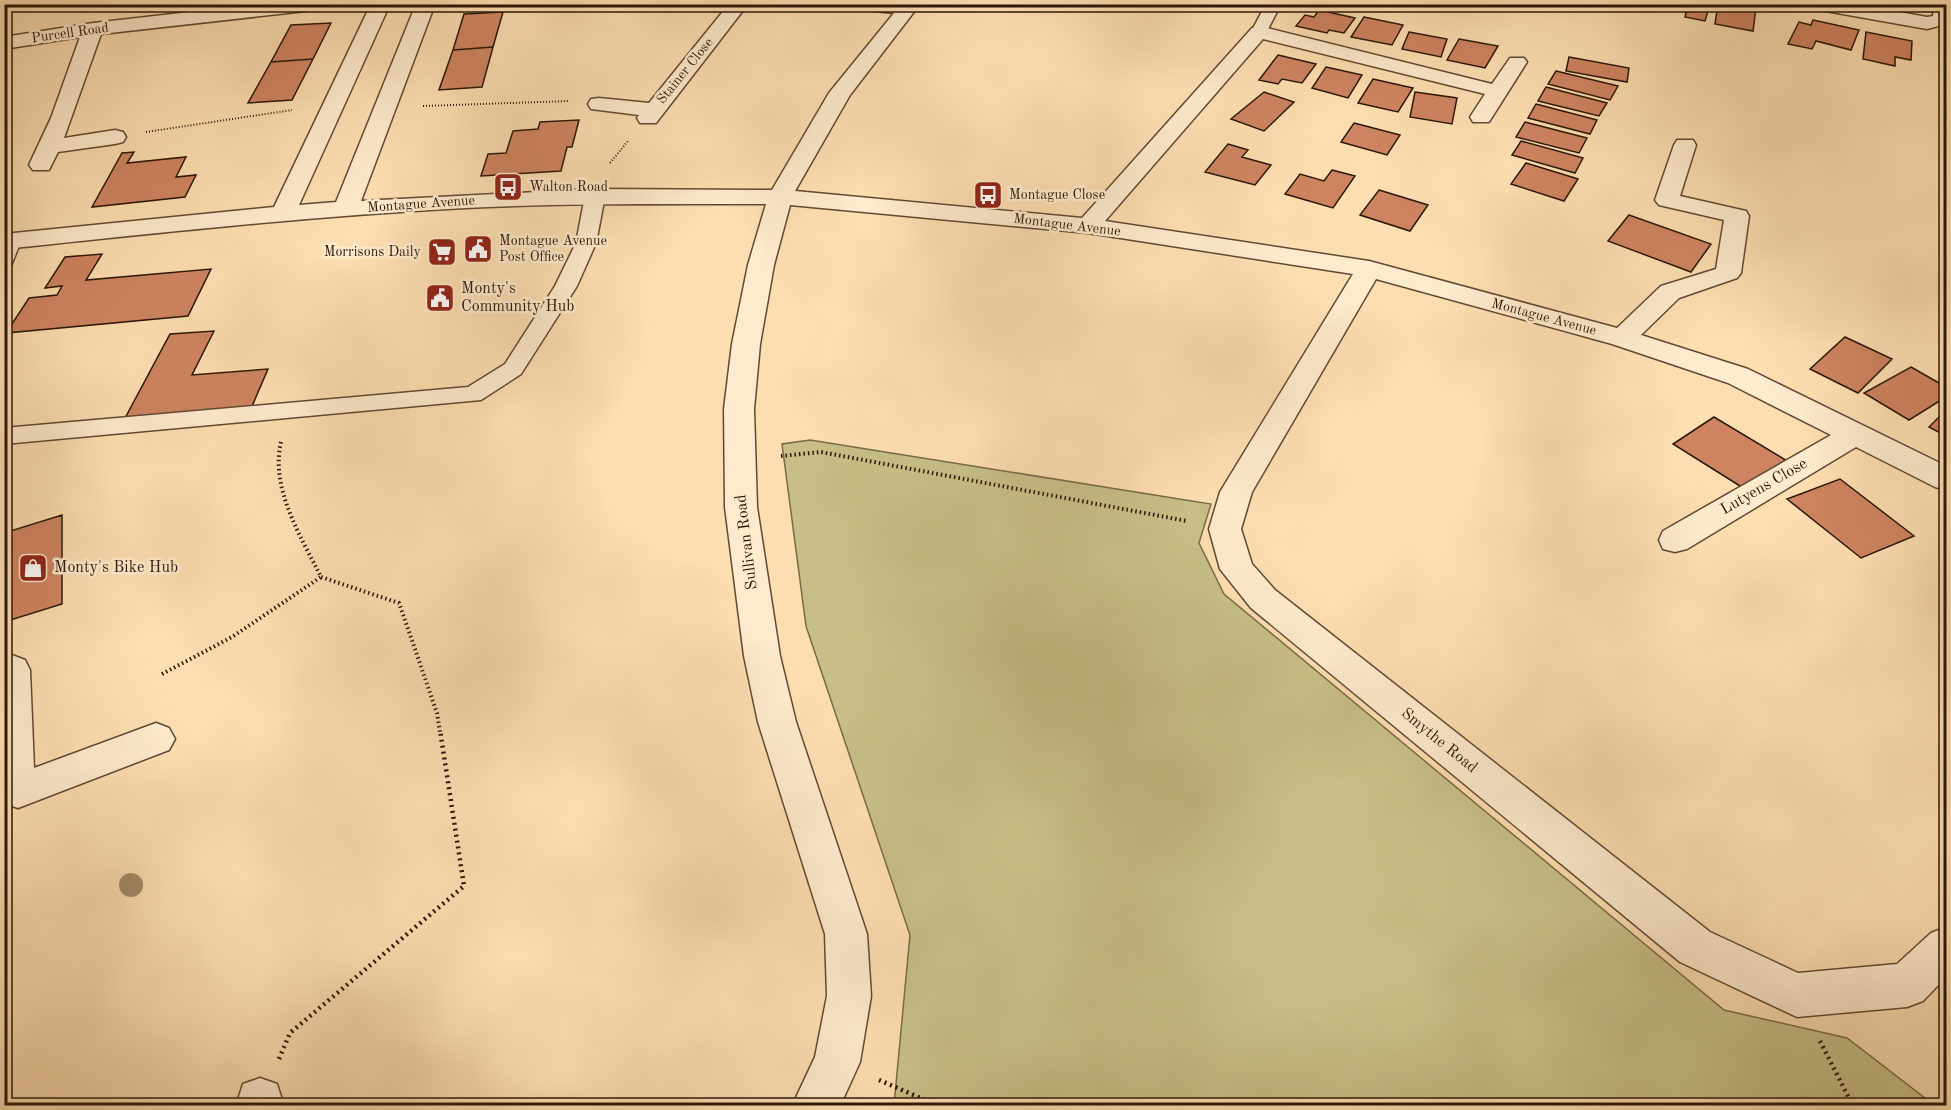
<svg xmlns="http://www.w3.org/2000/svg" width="1951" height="1110" font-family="'Old Standard TT',serif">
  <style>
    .green { fill: #c7bf87; stroke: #796b48; stroke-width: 1.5 }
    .building { fill: #ce8461; stroke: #2b170a; stroke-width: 1.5 }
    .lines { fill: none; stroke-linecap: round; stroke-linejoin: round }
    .lane-casing { stroke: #604934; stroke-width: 3 }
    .street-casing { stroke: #604934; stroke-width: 3 }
    .path-far2 { stroke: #2b170a; stroke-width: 2; stroke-dasharray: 1 2; stroke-linecap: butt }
    .path-far1 { stroke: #2b170a; stroke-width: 4; stroke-dasharray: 1.5 3; stroke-linecap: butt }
    .path { stroke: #2b170a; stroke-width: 4.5; stroke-dasharray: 2 4; stroke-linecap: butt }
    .lane { fill: #feeacc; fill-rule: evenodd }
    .street { fill: #feeacc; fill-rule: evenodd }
    .tree { fill: #a38c6a }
    .labels { text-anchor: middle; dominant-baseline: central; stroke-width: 5; stroke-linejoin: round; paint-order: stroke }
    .far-street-label { font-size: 14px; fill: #2b170a; stroke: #feeacc }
    .far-poi-label { font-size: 14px; fill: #2b170a; stroke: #feeacc; text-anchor: start }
    .poi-label { font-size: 16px; fill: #2b170a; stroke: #feeacc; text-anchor: start }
    .street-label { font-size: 16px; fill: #2b170a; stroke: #feeacc }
  </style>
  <rect width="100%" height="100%" fill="#fddeb1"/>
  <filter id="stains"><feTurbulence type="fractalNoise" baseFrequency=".00333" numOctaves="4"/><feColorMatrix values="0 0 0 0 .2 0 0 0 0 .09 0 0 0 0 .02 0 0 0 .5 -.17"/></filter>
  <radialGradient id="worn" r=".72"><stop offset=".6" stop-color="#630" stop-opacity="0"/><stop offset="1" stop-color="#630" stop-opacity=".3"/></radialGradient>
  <path class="green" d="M810,440L1211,504L1199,543L1224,594L1724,1010L1847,1038L1934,1105H894L910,935L806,626L782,444Z"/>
  <path class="building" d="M1633,4H1660L1658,11Z
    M1710,4L1705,21L1685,17L1687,9L1668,5Z
    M1718,4L1756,8L1753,31L1715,24Z
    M1319,10L1355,18L1344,33L1329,30L1327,33L1296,26L1305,15L1314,17Z
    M503,12L493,47L453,50L464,14Z
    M1364,17L1403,25L1392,45L1351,37Z
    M1813,20L1859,30L1851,50L1816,41L1812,49L1788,44L1799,22L1811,25Z
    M331,23L313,59L271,62L291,25Z
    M1409,32L1447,39L1441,57L1402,49Z
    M1866,32L1912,41L1911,60L1895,57V66L1863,59Z
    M1459,39L1498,46L1485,68L1447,60Z
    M493,47L482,87L439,90L453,50Z
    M1278,55L1316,64L1302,83L1282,79L1278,84L1259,80Z
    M1569,57L1629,68L1627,82L1566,71Z
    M313,59L292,100L248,103L271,62Z
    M1326,67L1362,75L1348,98L1312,88Z
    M1556,71L1618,86L1610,100L1548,84Z
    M1373,79L1413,88L1398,112L1358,103Z
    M1546,87L1607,103L1599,116L1538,101Z
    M1264,92L1294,102L1264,131L1231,119Z
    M1415,92L1457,98L1452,124L1410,117Z
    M1536,104L1597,120L1590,134L1528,118Z
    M579,120L572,147H567L561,171L481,176L488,154L506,153L513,131L538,129L540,122Z
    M1525,122L1587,138L1579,153L1516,137Z
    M1354,123L1400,135L1387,155L1341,142Z
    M1521,141L1583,158L1575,173L1512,155Z
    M1228,144L1248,150L1242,157L1271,165L1255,185L1205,172Z
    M134,152L127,163L186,157L176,177L196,175L185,197L92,207L122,153Z
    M1526,163L1578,179L1564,201L1511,184Z
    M1332,170L1355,176L1333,208L1285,194L1300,174L1324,181Z
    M1379,190L1428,205L1410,231L1360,215Z
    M1629,215L1711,244L1691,272L1608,241Z
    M102,254L86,280L211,269L188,316L6,333L29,298L57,295L62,286L45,288L65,257Z
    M214,331L192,375L268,369L250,411L123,422L170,334Z
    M1845,337L1892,359L1858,393L1810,369Z
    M1911,367L1946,387V397L1909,420L1864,393Z
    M1946,410V436L1929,427Z
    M1714,417L1789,462L1748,491L1673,444Z
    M1840,479L1914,536L1861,558L1787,499Z
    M62,515V604L4,622V533Z"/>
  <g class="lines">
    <g class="lane-casing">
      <path id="lane" d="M1266,4H1281L1265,35H1253L1251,32Z
        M595,190L605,196L596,243L577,286L521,374L481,400L4,444V428L468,387L505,364L555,286L576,243L585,196Z
        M11,235L18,237L21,241L11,266L4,268V236Z"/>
    </g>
    <g class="street-casing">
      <path id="street" d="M260,4H324L315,10L101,34L64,138L115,130L123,132L126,137L123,142L115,144L58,152L49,170H33L29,165L51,118L80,37L4,49V37L93,23Z
        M371,4H390L299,205L336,202L416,4H435L361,201L595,189L772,190L829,93L894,13L864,10L855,4H920L850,95L795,191L1082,218L1252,28L1259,26L1492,84L1510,58H1524L1527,62L1489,122H1473L1470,117L1485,94L1263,39L1105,221L1369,261L1617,328L1661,286L1716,269L1724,220L1659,205L1655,200L1674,145L1677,140H1693L1696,145L1680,196L1746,211L1749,216L1741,273L1737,278L1679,298L1641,335L1748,369L1946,466V490L1935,487L1856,447L1687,549L1675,552L1663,549L1659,540L1663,531L1831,435L1728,383L1612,344L1376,279L1252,492L1241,529L1252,564L1275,590L1710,932L1798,973L1897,964L1931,933L1946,927V977L1923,1001L1907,1007L1797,1017L1680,962L1251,608L1220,569L1209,529L1220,492L1353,274L1088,233L790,205L774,265L760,344L754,409L757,507L780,656L796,722L867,934L871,996L860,1062L840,1106H792L815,1057L827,996L825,934L758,722L744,656L725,507L724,409L732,344L748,265L766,204C666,204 566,203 466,208C312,216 158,233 4,249V234L274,207Z
        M729,4H748L656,123H640L637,118L639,115L591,109L588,104L591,99L599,98L649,103Z
        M1811,4H1855L1927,17L1933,16L1934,4H1946V24L1927,29L1820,10Z
        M12,655L25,660L30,670L34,768L156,723L169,728L175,739L169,750L18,808L4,803V658Z
        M260,1078L277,1084L284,1106H236L243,1084Z"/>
    </g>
    <path class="path-far2" d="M423,106L569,101
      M146,132L292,110
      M610,163L628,141"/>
    <path class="path-far1" d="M281,442C270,488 301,537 321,577L399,603L437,713L440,732
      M781,456L821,452L1187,521
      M162,674L232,637L321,577"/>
    <path class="path" d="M1820,1041L1853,1106
      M279,1059L290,1033L464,886L440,730
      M879,1080L939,1106"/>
    <use href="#lane" class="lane"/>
    <use href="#street" class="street"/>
  </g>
  <circle class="tree" cx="131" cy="885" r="12"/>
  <defs>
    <g id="bus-square" transform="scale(1.5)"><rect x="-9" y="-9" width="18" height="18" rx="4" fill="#8f2418" stroke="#feeacc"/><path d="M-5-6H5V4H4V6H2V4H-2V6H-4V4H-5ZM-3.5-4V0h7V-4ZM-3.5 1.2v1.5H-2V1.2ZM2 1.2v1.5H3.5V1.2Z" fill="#fff"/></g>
    <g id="civic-square" transform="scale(1.5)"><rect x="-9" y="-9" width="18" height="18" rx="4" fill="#8f2418" stroke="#feeacc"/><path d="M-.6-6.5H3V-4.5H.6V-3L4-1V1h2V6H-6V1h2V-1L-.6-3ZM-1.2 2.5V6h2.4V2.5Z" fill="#fff"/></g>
    <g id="supermarket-square" transform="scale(1.5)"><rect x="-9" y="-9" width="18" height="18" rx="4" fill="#8f2418" stroke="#feeacc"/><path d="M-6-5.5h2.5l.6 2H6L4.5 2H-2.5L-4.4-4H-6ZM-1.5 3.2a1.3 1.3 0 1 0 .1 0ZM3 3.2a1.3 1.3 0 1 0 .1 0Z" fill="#fff"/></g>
    <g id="shop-square" transform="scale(1.5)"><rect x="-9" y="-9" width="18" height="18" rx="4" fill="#8f2418" stroke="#feeacc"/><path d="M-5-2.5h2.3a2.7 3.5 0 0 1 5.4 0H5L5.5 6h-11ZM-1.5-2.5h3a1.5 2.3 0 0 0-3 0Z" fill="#fff"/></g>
  </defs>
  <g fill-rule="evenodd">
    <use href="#bus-square" x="508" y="187"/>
    <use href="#bus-square" x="988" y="195"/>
    <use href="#civic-square" x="478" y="249"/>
    <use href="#supermarket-square" x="442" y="252"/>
    <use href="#civic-square" x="440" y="298"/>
    <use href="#shop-square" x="33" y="568"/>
  </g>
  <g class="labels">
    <g class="far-street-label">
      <text transform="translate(70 33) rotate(-8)">Purcell Road</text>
      <text transform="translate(685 71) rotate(-51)">Stainer Close</text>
      <text transform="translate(421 204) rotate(-4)">Montague Avenue</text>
      <text transform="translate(1067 225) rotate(7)">Montague Avenue</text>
      <text transform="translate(1544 317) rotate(15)">Montague Avenue</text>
    </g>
    <g class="far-poi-label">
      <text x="529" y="187">Walton Road</text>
      <text x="1009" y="195">Montague Close</text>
      <text x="499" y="241">Montague Avenue<tspan x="499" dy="16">Post Office</tspan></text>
      <text x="421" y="252" text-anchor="end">Morrisons Daily</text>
    </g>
    <g class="poi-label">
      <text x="461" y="289">Monty's<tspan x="461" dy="18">Community Hub</tspan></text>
      <text x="54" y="568">Monty's Bike Hub</text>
    </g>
    <g class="street-label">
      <text transform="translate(1764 487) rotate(-30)">Lutyens Close</text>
      <text transform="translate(747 542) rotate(-97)">Sullivan Road</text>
      <text transform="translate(1439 741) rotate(39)">Smythe Road</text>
    </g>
  </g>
  <rect width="1951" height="1110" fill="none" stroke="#fddeb1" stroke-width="24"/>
  <rect x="6" y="6" width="1939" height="1098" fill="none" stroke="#2b170a" stroke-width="3"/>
  <rect x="12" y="12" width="1927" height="1086" fill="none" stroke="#2b170a" stroke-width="1.5"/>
  <rect width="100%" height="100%" filter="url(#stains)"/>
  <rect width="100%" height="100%" fill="url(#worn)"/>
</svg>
